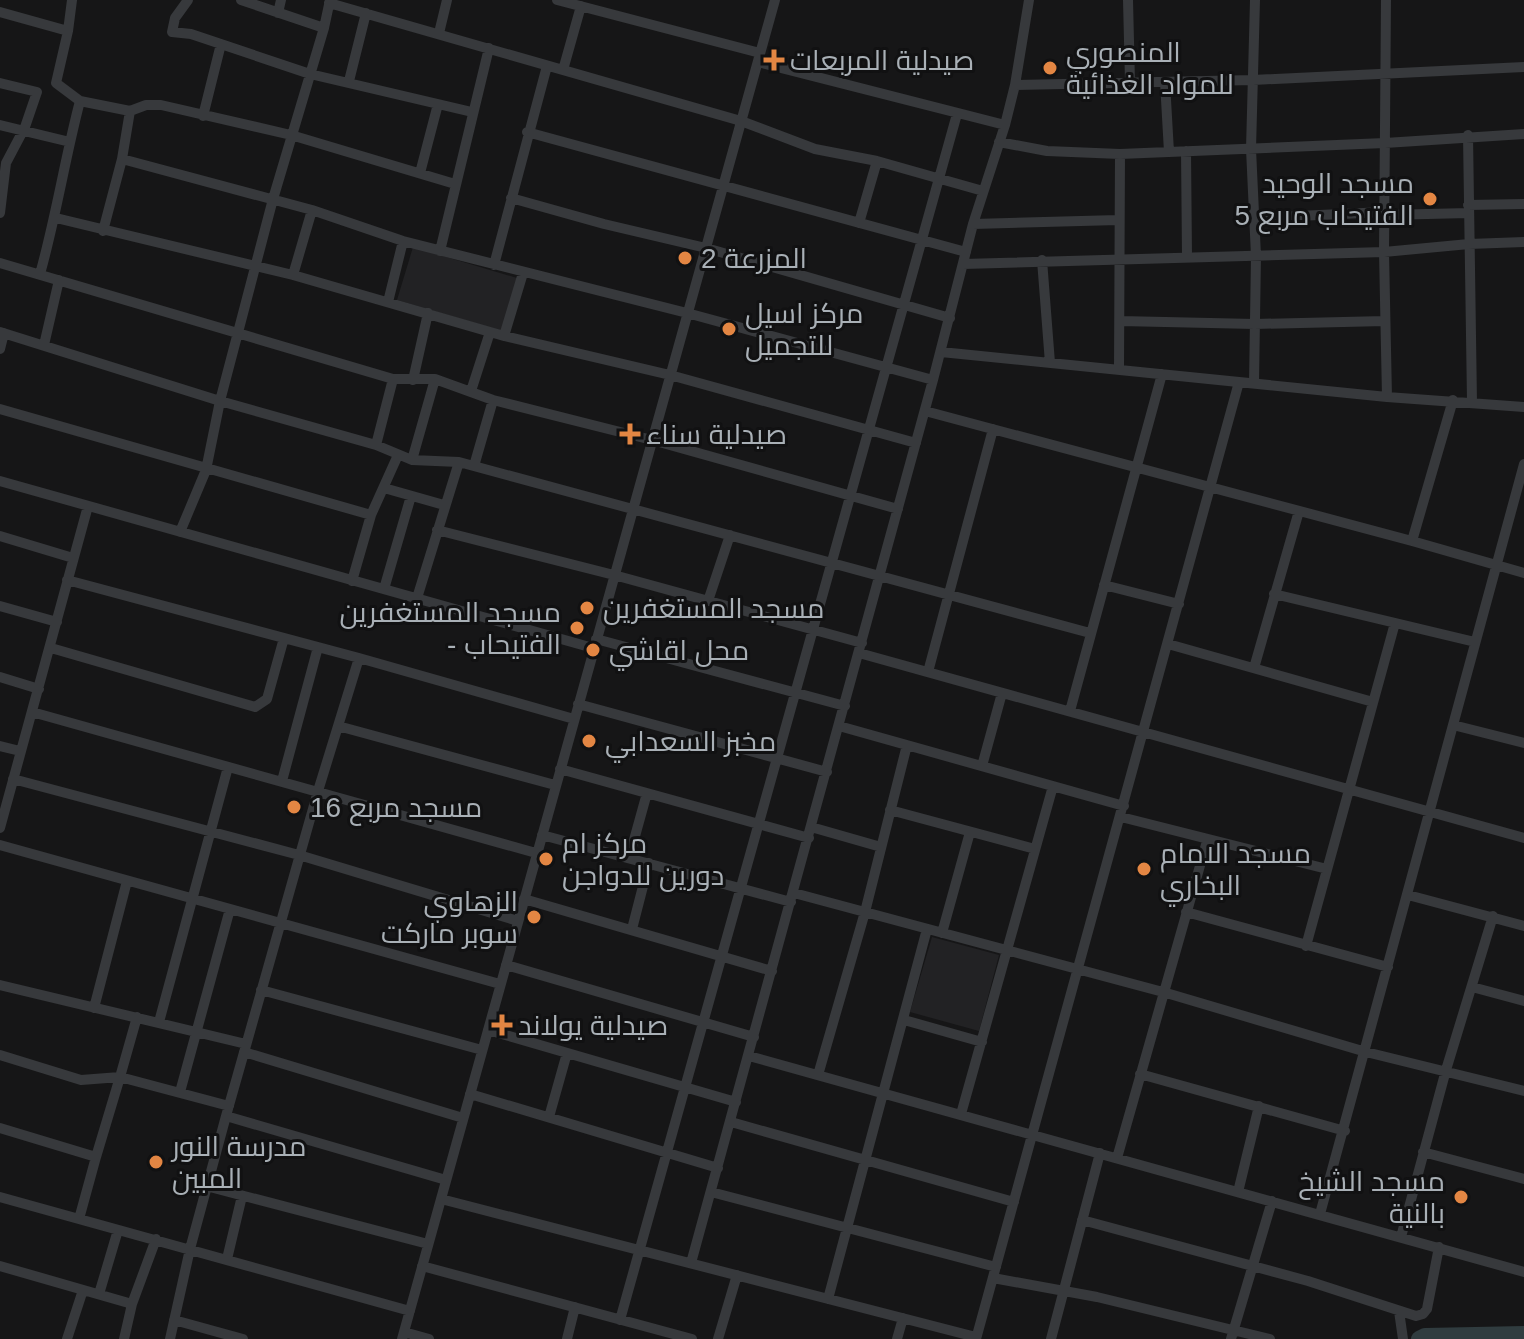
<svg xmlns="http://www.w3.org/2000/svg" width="1524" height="1339" font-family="Helvetica,Cairo,sans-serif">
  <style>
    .built { fill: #222224 }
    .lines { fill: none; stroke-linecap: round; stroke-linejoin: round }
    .river { stroke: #303c3f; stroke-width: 16 }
    .minor { stroke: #37393c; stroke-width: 10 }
    .poi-dot { fill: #e38643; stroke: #111112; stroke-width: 3 }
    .labels { text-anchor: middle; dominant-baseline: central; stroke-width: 6; stroke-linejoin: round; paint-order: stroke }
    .poi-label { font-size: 28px; fill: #a9b0b6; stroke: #111112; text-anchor: start }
  </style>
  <rect width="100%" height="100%" fill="#161617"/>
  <path class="built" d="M413,247L517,278L502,331L397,300Z
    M932,937L999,955L979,1031L910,1012Z"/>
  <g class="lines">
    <path class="river" d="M1419,1339L1425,1336L1524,1334"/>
    <path class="minor" d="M72,0L68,31L56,83L80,101L130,111L122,159L103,231
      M188,0L175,18L172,32L191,34L310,74L472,112
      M241,0L324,28
      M557,0L760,53
      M1128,0L1130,82
      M1386,0L1384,252L1387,397
      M329,3L741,121L815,149L877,161L983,191
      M0,12L68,31
      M278,13L281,0
      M439,33L447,0
      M758,62L1005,125
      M563,70L581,6
      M349,81L366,13
      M1165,82L1169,152
      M0,83L37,92L25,127L6,163L0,213
      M1015,85L1253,80L1524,67
      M130,111L146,105H161L291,135L455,184
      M203,116L221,44
      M0,125L70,142
      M527,132L966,252
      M1468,135L1472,402
      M999,142L1047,151L1120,154L1385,143L1524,134
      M1186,151L1187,256
      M122,159L312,210L403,241L687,313L933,380
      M420,173L438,104
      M511,198L604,224L706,248L950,318
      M1468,205L1524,204
      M1385,215L1469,213
      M56,218L293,275L504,336L670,375L916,443
      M1255,218L1385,212
      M859,223L877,161
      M973,224L1118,220
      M440,251L489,48
      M1042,260L1050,363
      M0,263L393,379H435L493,400L652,440L898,509
      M963,264L1384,252L1469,244L1524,242
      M494,265L547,66
      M40,274C56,217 65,158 80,101
      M293,275L312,210
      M388,302L403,241
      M1120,321L1255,324L1385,321
      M0,332L220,401L376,445L412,460L459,462L1090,633
      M504,336L523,273
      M44,345L59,280
      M0,349L4,333
      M941,352L1387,397L1524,407
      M1119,370L1120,154
      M413,380L428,313
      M1254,383L1256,256L1251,149L1255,0
      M471,391L490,332
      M0,409L371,515
      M925,411L1412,541L1524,573
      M376,445L393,379
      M412,460L435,379
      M474,466L493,400
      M0,481L593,648
      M384,488L444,505
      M437,530L614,575L862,643
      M180,532L206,470L220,401L273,199L324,28L330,0
      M0,536L73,558
      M1412,541L1453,400
      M67,580L359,658L574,719
      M352,581L371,515L398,455
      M1104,585L1179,604
      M384,589L411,496
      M1274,594L1475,642
      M417,598L459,462
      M708,601L730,535
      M0,606L57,622
      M596,639L845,706
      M1168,644L1373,702
      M51,648L255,707L267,699L284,638
      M859,653L1524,838
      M1254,668L1299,511
      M928,672L993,429
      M0,677L39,689
      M578,704L827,772
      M1070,711L1162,374
      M32,712L536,853
      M1453,725L1524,743
      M338,726L555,785
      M839,726L1124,806
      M0,746L20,751
      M982,766L1002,693
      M560,769L809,838
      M13,779L299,855L518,921
      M282,781L318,647
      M890,810L1035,849
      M1121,817L1327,869
      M811,827L881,847
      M0,828L88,506
      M542,835L791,902
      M0,845L500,984
      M629,858L647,793
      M794,893L1163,992L1366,1052L1524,1091
      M1408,895L1524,926
      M524,899L772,971
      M1186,912L1388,967
      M632,929L649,863
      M942,933L970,832
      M1306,946L1395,623
      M506,965L754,1037
      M0,985L246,1044
      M1472,987L1524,1001
      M261,990L482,1050
      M94,1008L127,881
      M137,1017L120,1077L229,1106
      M904,1020L982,1042
      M159,1022L228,767
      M488,1030L736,1102
      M244,1052L463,1118
      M0,1055L81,1080L120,1077L96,1157
      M749,1056L1524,1272
      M1140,1074L1345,1131
      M818,1075L865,912L907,745
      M180,1092L230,909
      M470,1094L718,1168
      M961,1114L1053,786
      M226,1116L318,791L359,658
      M549,1117L567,1053
      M731,1122L1014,1202
      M0,1128L96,1157L79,1219
      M1423,1152L1524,1179
      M1117,1158L1207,841
      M206,1186L428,1244
      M711,1192L996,1267
      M1238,1192L1259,1106
      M0,1197L410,1311
      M441,1199L976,1337
      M1320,1214L1524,464
      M1082,1220L1308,1281L1416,1316L1423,1314L1427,1309L1439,1247
      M1401,1237L1446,1070L1493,916
      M227,1259L242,1196
      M691,1263L933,380L973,224L1005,125L1015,85L1029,0
      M0,1266L132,1304
      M422,1266L692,1339
      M993,1278L1097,1297L1270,1339
      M99,1294L118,1230
      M828,1299L927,929
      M1399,1311L1403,1339
      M174,1320L243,1339
      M620,1320L957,114
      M404,1332L429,1339
      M67,1339L83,1290
      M124,1339L132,1304L156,1239
      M170,1339L190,1249L226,1116L446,1180
      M402,1339L775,0
      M567,1339L575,1307
      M718,1339L737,1275
      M897,1339L903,1318
      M976,1339L1239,382
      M1051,1339L1100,1153
      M1231,1339L1272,1201"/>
  </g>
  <g class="poi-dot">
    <path d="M770 48h8v8h8v8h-8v8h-8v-8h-8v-8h8z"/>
    <circle cx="1050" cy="68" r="8"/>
    <circle cx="1430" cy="199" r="8"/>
    <circle cx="685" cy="258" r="8"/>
    <circle cx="729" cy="329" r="8"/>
    <path d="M626 422h8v8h8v8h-8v8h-8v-8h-8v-8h8z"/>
    <circle cx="587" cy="608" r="8"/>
    <circle cx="577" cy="628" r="8"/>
    <circle cx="593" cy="650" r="8"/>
    <circle cx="589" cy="741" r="8"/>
    <circle cx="294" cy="807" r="8"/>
    <circle cx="546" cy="859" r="8"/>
    <circle cx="1144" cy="869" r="8"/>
    <circle cx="534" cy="917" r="8"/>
    <path d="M498 1013h8v8h8v8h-8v8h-8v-8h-8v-8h8z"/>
    <circle cx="156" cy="1162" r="8"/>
    <circle cx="1461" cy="1197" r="8"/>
  </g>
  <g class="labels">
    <g class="poi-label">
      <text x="1066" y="52">المنصوري<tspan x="1066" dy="32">للمواد الغذائية</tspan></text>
      <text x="790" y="60">صيدلية المربعات</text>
      <text x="1414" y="183" text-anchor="end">مسجد الوحيد<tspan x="1414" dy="32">الفتيحاب مربع 5</tspan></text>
      <text x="701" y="258">المزرعة 2</text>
      <text x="745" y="313">مركز اسيل<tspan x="745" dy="32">للتجميل</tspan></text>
      <text x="646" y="434">صيدلية سناء</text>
      <text x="603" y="608">مسجد المستغفرين</text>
      <text x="561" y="612" text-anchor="end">مسجد المستغفرين<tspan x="561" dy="32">- الفتيحاب</tspan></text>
      <text x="609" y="650">محل اقاشي</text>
      <text x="605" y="741">مخبز السعدابي</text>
      <text x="310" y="807">مسجد مربع 16</text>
      <text x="562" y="843">مركز ام<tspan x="562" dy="32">دورين للدواجن</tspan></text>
      <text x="1160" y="853">مسجد الامام<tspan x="1160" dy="32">البخاري</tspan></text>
      <text x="518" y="901" text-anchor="end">الزهاوي<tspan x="518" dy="32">سوبر ماركت</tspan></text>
      <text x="518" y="1025">صيدلية يولاند</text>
      <text x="172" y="1146">مدرسة النور<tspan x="172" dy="32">المبين</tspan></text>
      <text x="1445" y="1181" text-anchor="end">مسجد الشيخ<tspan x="1445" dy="32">بالنية</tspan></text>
    </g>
  </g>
</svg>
